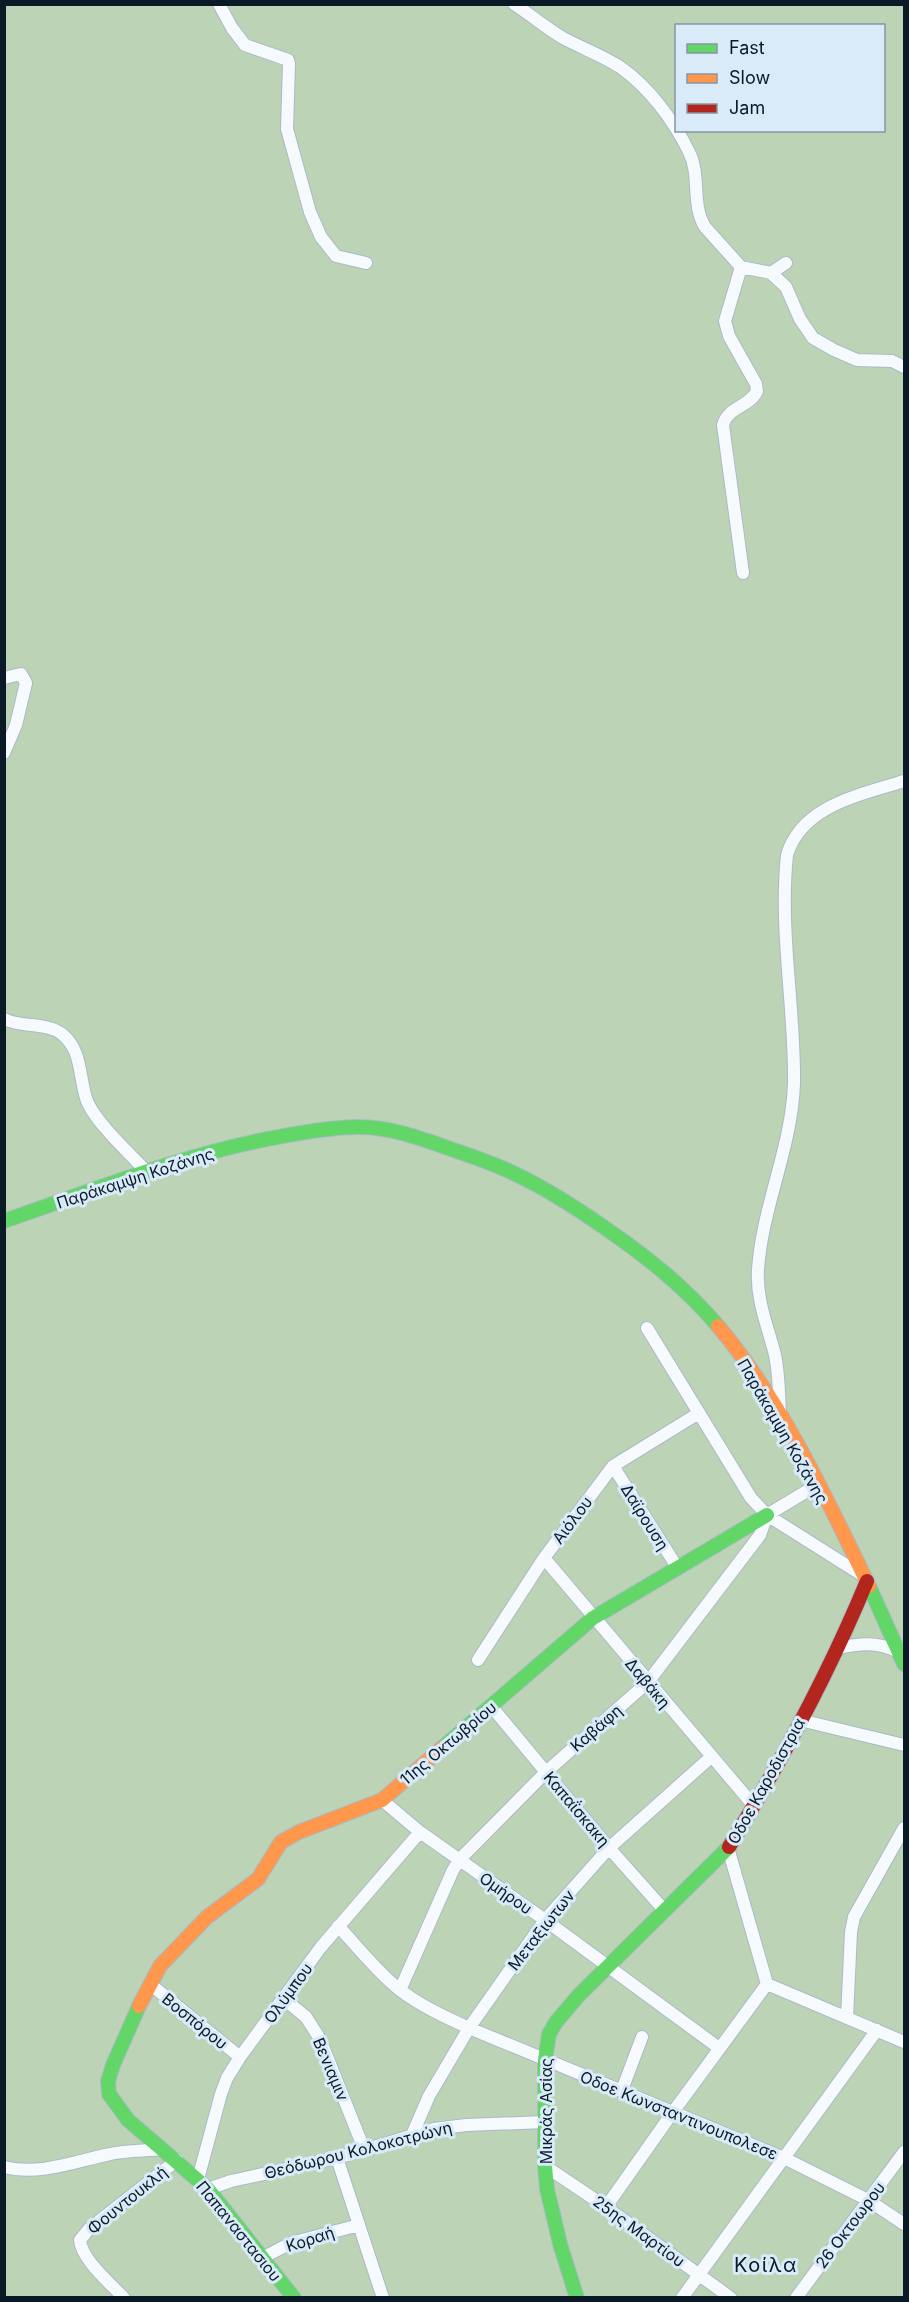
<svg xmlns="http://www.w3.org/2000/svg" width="909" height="2302" font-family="Inter,sans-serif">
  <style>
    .green { fill: #bdd3b6; fill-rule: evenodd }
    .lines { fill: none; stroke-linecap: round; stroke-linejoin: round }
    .street-casing { stroke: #aabac8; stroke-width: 14 }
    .fast-casing { stroke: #aabac8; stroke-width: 16 }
    .slow-casing { stroke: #aabac8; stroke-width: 16 }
    .jam-casing { stroke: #aabac8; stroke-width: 16 }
    .street { stroke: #f7fafc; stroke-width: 12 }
    .fast { stroke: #63d668; stroke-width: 14 }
    .slow { stroke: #ff974d; stroke-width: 14 }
    .jam { stroke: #b3261e; stroke-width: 14 }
    .labels { text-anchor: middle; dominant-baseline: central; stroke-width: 6; stroke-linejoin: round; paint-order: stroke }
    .street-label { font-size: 16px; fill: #0a1926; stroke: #d9eaf9 }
    .quarter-label { font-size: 20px; letter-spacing: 1.5px; fill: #0a1926; stroke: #d9eaf9 }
  </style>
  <rect width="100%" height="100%" fill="#ccdeee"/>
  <path class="green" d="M5,5H904V2297L5,2298ZM676,26H884V130H676Z"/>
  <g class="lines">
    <g class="street-casing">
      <path id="street" d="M219,4L232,28L245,45L288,60L289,64L287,129L310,212L321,237L336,256L366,263
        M514,4C531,15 546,28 563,38C582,48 603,56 620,67C649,87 674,121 689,152C701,175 691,205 705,227L741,267L771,273L786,287L800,319L813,338L834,350L857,360L892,361L904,367
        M741,267L725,321L729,336L756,384L757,391C750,407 728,406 723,425L743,573
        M771,273L786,263
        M4,678L21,674L26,683L16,725L4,753
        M4,1019C22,1028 46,1022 62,1034C82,1050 79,1076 86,1098C92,1119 130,1154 147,1172
        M647,1328L751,1498L767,1515L862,1575
        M780,1414C779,1394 779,1374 775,1355C768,1327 756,1300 758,1270C762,1207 792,1147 794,1083C795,1007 779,931 787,855C802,805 861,795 904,781
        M613,1466L677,1567
        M544,1558L754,1806
        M839,1648C860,1643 877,1642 897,1651
        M478,1660L544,1558L613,1466L699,1413
        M491,1706L609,1848L665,1911
        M800,1720L904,1745
        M382,1800L420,1832L545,1920L719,2048
        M728,1848L767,1984
        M338,1926C358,1947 377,1972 400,1990C421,2006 445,2017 469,2028L784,2158L868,2200L904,2224
        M150,1984L240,2057
        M767,1984L904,2042
        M400,1990L453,1870L459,1860L546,1772L648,1682L760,1535L767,1515L817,1485
        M284,1999L306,2017L320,2039L364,2149
        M847,2018L851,1932L854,1917L904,1828
        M622,2090L642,2037
        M412,2135L429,2096L469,2028L545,1920L609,1848L711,1757
        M337,2158L383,2298
        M545,2166L606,2207L731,2298
        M4,2167C40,2176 76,2161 110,2154C127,2150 145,2151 162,2149
        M198,2179L221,2094L227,2078L240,2057L321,1947L420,1832
        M208,2189L231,2181L337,2158L434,2129L466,2125L546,2122
        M606,2207L673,2112L767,1984
        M262,2258L291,2243L359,2225
        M124,2298C111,2284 81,2259 80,2240L89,2229L177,2160
        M682,2298L877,2030
        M796,2298L904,2152"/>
    </g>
    <g class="fast-casing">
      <path id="fast" d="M4,1221C94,1190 184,1154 278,1137C304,1132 332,1127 359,1127C391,1127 422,1139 451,1149C471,1156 492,1163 511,1172C544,1187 575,1207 605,1228C647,1257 684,1286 718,1326
        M869,1586L904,1664
        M442,1748L593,1618L767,1515
        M139,2006L113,2065L108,2081L109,2094L128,2120L208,2189L294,2298
        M577,2298L560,2244L547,2189L545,2166V2060L549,2034L556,2022L579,1995L729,1847"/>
    </g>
    <g class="slow-casing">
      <path id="slow" d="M718,1326C782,1402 826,1497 869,1586
        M139,2006L160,1966L207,1917L258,1879L281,1842L299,1832L382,1800L442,1748"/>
    </g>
    <g class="jam-casing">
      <path id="jam" d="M729,1847C781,1762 829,1673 867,1581"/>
    </g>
    <use href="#street" class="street"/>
    <use href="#fast" class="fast"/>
    <use href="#slow" class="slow"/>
    <use href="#jam" class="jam"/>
  </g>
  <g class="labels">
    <g class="street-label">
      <text transform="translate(135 1178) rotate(-18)">Παράκαμψη Κοζάνης</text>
      <text transform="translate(783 1431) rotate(60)">Παράκαμψη Κοζάνης</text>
      <text transform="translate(645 1517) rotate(58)">Δαϊρουση</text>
      <text transform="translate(572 1520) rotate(-53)">Αιόλου</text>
      <text transform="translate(648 1683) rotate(50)">Δαβάκη</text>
      <text transform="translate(596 1728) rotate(-41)">Καβάφη</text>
      <text transform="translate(448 1743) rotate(-40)">11ης Οκτωβρίου</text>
      <text transform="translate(766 1781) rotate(-61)">Oδοε Καροδιστρια</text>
      <text transform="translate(577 1809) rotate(50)">Καπαΐσκακη</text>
      <text transform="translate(506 1893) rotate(35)">Ομήρου</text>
      <text transform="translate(541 1930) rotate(-52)">Μεταξιωτων</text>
      <text transform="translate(288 1993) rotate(-54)">Ολύμπου</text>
      <text transform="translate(195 2021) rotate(39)">Βοσπόρου</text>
      <text transform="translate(331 2069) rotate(67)">Βενιαμιν</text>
      <text transform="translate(546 2111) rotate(-90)">Μικράς Ασίας</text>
      <text transform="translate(679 2115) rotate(22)">Oδοε Κωνσταντινουπολεσε</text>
      <text transform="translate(358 2150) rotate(-14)">Θεόδωρου Κολοκοτρώνη</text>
      <text transform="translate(127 2200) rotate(-39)">Φουντουκλή</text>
      <text transform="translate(850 2225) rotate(-53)">26 Οκτοωρου</text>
      <text transform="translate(239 2231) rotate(51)">Παπαναστασιου</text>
      <text transform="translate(639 2231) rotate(36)">25ης Μαρτίου</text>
      <text transform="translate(310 2239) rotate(-18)">Κοραή</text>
    </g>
    <g class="quarter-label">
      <text x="766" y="2265">Κοίλα</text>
    </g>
  </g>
  <rect width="909" height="2302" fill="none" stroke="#0a1926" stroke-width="12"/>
  <rect x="675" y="24" width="210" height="108" fill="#d9eaf9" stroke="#8696a5" stroke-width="1.5"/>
  <rect x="687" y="44" width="30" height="9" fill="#63d668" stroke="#8696a5" stroke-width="1.5"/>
  <text x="729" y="54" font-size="18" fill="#0a1926">Fast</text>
  <rect x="687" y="74" width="30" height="9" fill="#ff974d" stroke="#8696a5" stroke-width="1.5"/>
  <text x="729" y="84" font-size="18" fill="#0a1926">Slow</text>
  <rect x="687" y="104" width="30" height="9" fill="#b3261e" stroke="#8696a5" stroke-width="1.5"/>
  <text x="729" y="114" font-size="18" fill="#0a1926">Jam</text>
</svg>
